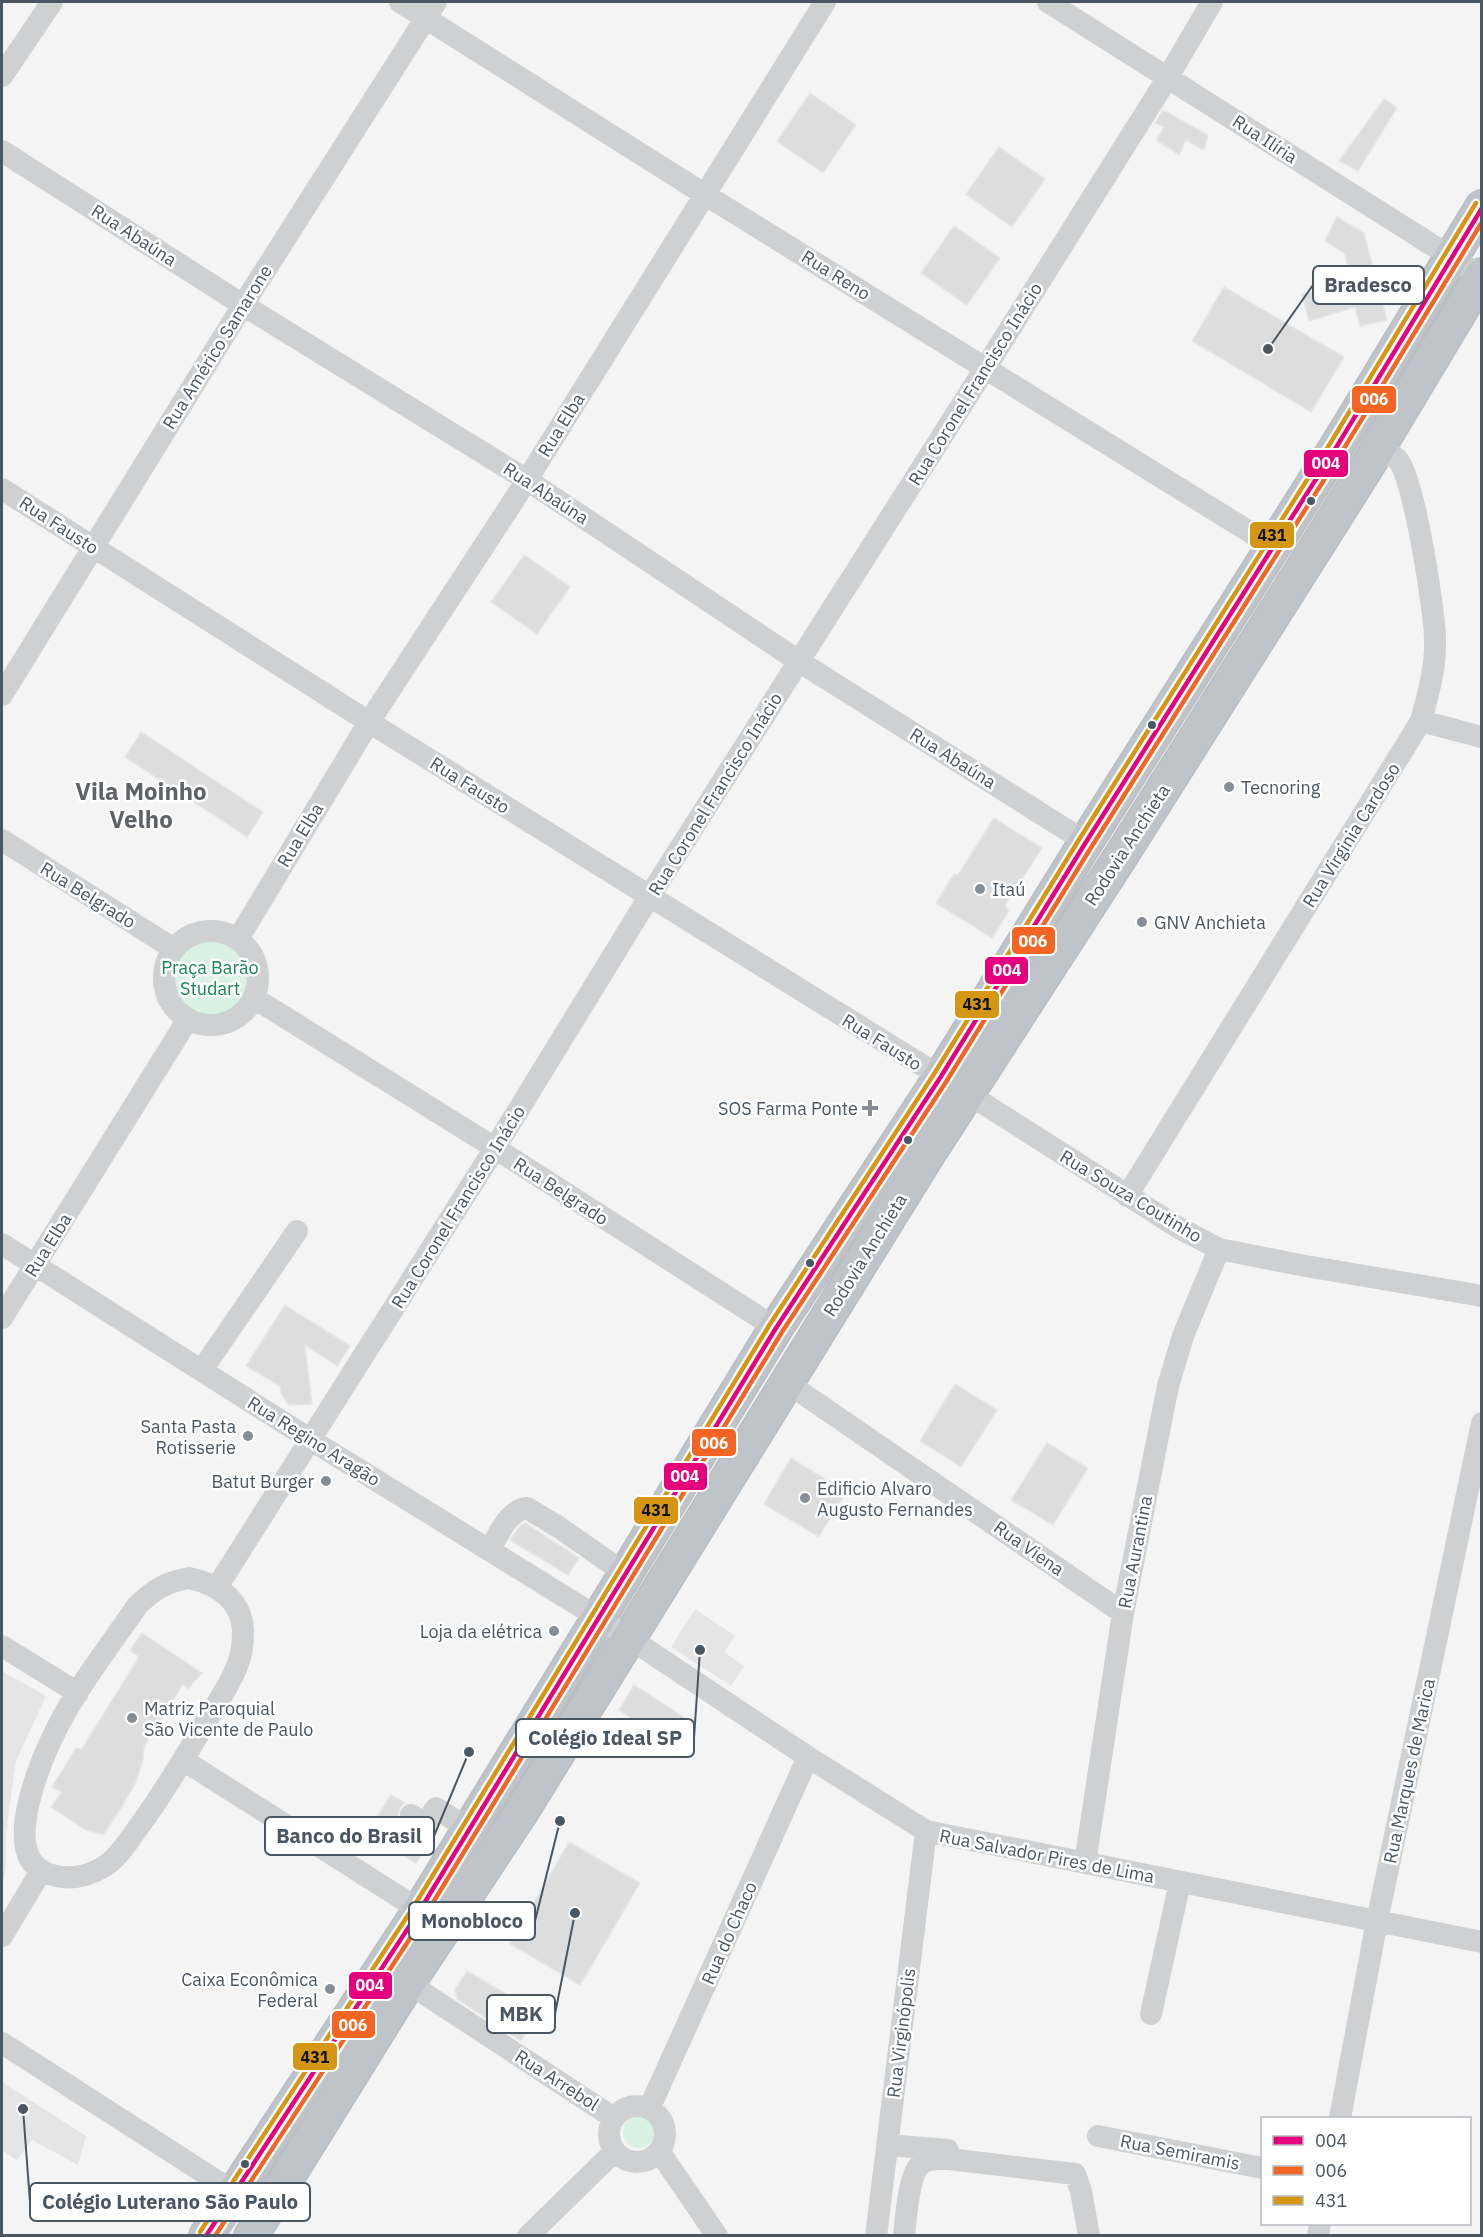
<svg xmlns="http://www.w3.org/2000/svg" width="1483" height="2237" font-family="'IBM Plex Sans',sans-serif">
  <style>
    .education { fill: #e6e5e6 }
    .green { fill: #d9f2e3 }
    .building { fill: #ddddde; stroke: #e5e6e7; stroke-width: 1.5 }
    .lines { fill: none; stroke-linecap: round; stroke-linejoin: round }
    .highway-casing { stroke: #b9bec3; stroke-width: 36 }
    .minor { stroke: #ced0d2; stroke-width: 22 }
    .highway { stroke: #bec4c9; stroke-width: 33 }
    .bus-1-casing { stroke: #fff; stroke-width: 9 }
    .bus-2-casing { stroke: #fff; stroke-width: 9 }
    .bus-3-casing { stroke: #fff; stroke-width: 9 }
    .bus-1 { stroke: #e5007d; stroke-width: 4.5 }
    .bus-2 { stroke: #f26522; stroke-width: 4.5 }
    .bus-3 { stroke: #d49613; stroke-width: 4.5 }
    .bus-dot { fill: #4a5661; stroke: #fff; stroke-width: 2 }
    .poi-dot { fill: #868d94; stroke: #fff; stroke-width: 2 }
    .labels { text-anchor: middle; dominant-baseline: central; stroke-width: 5; stroke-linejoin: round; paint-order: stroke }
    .street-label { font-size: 18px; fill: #4a5661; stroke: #fff }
    .poi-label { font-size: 18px; fill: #4a5661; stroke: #fff; text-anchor: start }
    .park-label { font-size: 18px; fill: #17864f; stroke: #fff }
    .district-label { font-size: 24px; font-weight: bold; fill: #5f6368; stroke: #fff }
    .leader { fill: none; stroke: #4a5661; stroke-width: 2 }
    .callout-dot { fill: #4a5661; stroke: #fff; stroke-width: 2 }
    .callout { fill: #fff; stroke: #4a5661; stroke-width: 2 }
    .callout-label { font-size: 20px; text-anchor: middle; font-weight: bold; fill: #4a5661 }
    .line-badge { stroke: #fff; stroke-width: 2 }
    .badge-label { font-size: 16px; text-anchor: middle; font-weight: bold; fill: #fff }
    .pale-badge-label { font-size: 16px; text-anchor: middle; font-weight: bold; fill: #111 }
  </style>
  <rect width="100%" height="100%" fill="#f4f4f4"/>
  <path class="education" d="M695,1609L735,1636L724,1652L744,1666L731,1686L671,1647Z
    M2,1671L46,1696L16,1761L6,1832V1866L2,1889Z
    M2,2082L86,2136L78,2165L32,2140L17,2160L2,2150Z"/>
  <path class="green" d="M171 978a39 39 0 1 1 78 0a39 39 0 1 1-78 0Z
    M623 2132a16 16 0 1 1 32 0a16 16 0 1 1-32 0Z"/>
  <path class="building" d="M810,93L856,125L823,173L777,141Z
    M1384,99L1397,108L1358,171L1339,161Z
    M1163,110L1208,135L1204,150L1186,140L1179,155L1156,140L1164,127L1155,123Z
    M999,147L1045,179L1012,227L966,194Z
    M1337,217L1364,233L1387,320L1360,326L1355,307L1309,321L1302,294L1326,289V283L1350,277L1345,254L1325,241Z
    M954,226L1000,258L967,305L921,273Z
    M1224,287L1344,357L1311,412L1192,341Z
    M524,555L570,587L537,634L491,602Z
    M141,732L263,812L247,837L125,757Z
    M994,818L1042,848L1005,905L1009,911L992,938L936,903L954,874L958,875Z
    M285,1305L350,1346L337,1366L305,1345L312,1404L289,1405L281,1394L280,1386L246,1366Z
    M955,1384L997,1410L961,1467L920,1441Z
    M1047,1443L1088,1468L1053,1525L1011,1500Z
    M791,1458L846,1492L819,1537L764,1504Z
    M525,1523L579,1558L568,1575L510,1540L519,1527Z
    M142,1633L202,1673L188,1689L183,1684L144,1746L143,1760L136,1782L121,1808L104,1834L96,1833L86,1830L51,1807L62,1792L52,1787L76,1748L82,1749L139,1657L130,1650Z
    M634,1685L685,1718L671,1745L619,1710Z
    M391,1795L405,1803L400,1807L398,1814L399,1821L403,1826L418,1836L433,1838L416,1863L367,1832Z
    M569,1842L640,1883L580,1985L510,1944Z
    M467,1971L537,2012L521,2041L457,1999L455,1989Z"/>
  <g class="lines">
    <g class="highway-casing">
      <path id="highway" d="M206,2236L420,1910L776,1328L940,1078L1086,842L1337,446L1482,207
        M251,2236L408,1983L522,1811L927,1156L1119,859L1368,465L1482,275"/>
    </g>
    <path class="minor" d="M400,2L704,194L1274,547
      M1048,2L1481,276
      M2,76L52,2
      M2,151L243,305L527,480L800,662L1086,842
      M2,489L369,722L967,1093L1179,1228L1219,1249L1300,1265L1482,1296
      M2,695L243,305L436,2
      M1421,721L1482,737
      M2,840L174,949
      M164 978a47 47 0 1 1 94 0a47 47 0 1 1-94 0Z
      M238,939L369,722L527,480L825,2
      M254,998L495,1148L776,1328
      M1127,1196L1421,721C1428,694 1436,668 1435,640C1435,612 1414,478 1398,460C1394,455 1385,451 1379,447
      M2,1244L311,1440L599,1618L808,1757L926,1831L1482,1942
      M2,1318L188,1019
      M202,1370L297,1231
      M786,1382L1123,1613
      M490,1550C498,1535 508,1510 527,1508L560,1528L626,1574
      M189,1578C216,1584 241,1598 243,1630C243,1641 242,1655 237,1666C230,1685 217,1703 206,1721C184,1759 161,1797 135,1832C126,1844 118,1858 105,1866C86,1878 65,1881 44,1872C0,1851 43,1755 59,1724C81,1682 111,1644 137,1606C153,1590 166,1582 189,1578Z
      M217,1587L495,1148L649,897L986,367L1168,77L1212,2
      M2,1646L78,1693
      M183,1760L420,1910
      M411,1815L425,1824L436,1808L470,1830
      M1085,1863L1123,1613L1168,1386L1183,1336L1219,1249
      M2,1936L41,1871
      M408,1983L614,2118
      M1151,2014L1180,1882
      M2,2043L234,2192
      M609 2134a28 28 0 1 1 56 0a28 28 0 1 1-56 0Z
      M649,2109L808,1757
      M1340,2118L1377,1921L1482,1423
      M1098,2136L1262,2168
      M887,2145L948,2150
      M659,2151L717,2236
      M528,2236L615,2151
      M876,2236L926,1831
      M904,2236C906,2219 908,2173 922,2163C930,2158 940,2159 949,2159L1075,2174L1081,2191L1089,2236
      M1318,2236L1320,2224"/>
    <use href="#highway" class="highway"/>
    <g class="bus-1-casing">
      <path id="bus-1" d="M206,2236L420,1910L776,1328L940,1078L1086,842L1337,446L1482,208"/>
    </g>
    <g class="bus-2-casing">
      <path id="bus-2" d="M215,2236L426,1914L782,1332L946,1082L1092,846L1343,450L1482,222"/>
    </g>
    <g class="bus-3-casing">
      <path id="bus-3" d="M200,2232L414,1906L770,1324L934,1074L1080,838L1331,442L1476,203"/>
    </g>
    <use href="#bus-1" class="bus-1"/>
    <use href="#bus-2" class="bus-2"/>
    <use href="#bus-3" class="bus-3"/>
  </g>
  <g class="bus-dot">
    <circle cx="1311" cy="501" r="5"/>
    <circle cx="1152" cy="725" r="5"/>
    <circle cx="908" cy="1140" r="5"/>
    <circle cx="810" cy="1263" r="5"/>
    <circle cx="245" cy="2164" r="5"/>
  </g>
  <g class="poi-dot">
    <circle cx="1229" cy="787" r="6"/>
    <circle cx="980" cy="889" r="6"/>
    <circle cx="1142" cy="922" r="6"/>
    <path d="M867 1099h6v6h6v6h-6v6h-6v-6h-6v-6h6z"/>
    <circle cx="248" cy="1436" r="6"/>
    <circle cx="326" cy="1481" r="6"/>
    <circle cx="805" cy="1498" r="6"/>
    <circle cx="554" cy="1631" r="6"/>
    <circle cx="132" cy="1718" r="6"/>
    <circle cx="330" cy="1989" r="6"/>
  </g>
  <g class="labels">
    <g class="street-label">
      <text transform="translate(1265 139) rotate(33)">Rua Ilíria</text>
      <text transform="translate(134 235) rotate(33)">Rua Abaúna</text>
      <text transform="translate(836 275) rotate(32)">Rua Reno</text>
      <text transform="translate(217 347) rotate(-58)">Rua Américo Samarone</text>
      <text transform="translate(975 384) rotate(-58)">Rua Coronel Francisco Inácio</text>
      <text transform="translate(561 425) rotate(-58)">Rua Elba</text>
      <text transform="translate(546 493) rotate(33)">Rua Abaúna</text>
      <text transform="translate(59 525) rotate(33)">Rua Fausto</text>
      <text transform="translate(953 758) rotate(32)">Rua Abaúna</text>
      <text transform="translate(470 785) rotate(32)">Rua Fausto</text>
      <text transform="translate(715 794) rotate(-58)">Rua Coronel Francisco Inácio</text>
      <text transform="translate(300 835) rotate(-59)">Rua Elba</text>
      <text transform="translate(1351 835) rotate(-58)">Rua Virginia Cardoso</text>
      <text transform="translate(1127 845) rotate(-57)">Rodovia Anchieta</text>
      <text transform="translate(88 895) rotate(32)">Rua Belgrado</text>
      <text transform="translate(882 1042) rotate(32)">Rua Fausto</text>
      <text transform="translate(561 1191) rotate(33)">Rua Belgrado</text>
      <text transform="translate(1131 1196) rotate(31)">Rua Souza Coutinho</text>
      <text transform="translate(458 1207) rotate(-58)">Rua Coronel Francisco Inácio</text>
      <text transform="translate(48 1245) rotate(-58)">Rua Elba</text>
      <text transform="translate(865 1255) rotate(-58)">Rodovia Anchieta</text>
      <text transform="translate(314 1441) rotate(32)">Rua Regino Aragão</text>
      <text transform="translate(1029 1548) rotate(35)">Rua Viena</text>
      <text transform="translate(1135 1552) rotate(-79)">Rua Aurantina</text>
      <text transform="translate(1409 1771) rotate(-78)">Rua Marques de Marica</text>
      <text transform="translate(1047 1856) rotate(11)">Rua Salvador Pires de Lima</text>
      <text transform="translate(729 1933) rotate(-66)">Rua do Chaco</text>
      <text transform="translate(901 2033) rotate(-83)">Rua Virginópolis</text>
      <text transform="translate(557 2080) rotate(33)">Rua Arrebol</text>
      <text transform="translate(1180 2152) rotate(11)">Rua Semiramis</text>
    </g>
    <g class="poi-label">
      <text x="1241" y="787">Tecnoring</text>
      <text x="992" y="889">Itaú</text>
      <text x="1154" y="922">GNV Anchieta</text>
      <text x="858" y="1108" text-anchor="end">SOS Farma Ponte</text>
      <text x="236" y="1426" text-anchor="end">Santa Pasta<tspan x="236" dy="21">Rotisserie</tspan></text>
      <text x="314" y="1481" text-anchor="end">Batut Burger</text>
      <text x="817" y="1488">Edificio Alvaro<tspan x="817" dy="21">Augusto Fernandes</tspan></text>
      <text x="542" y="1631" text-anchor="end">Loja da elétrica</text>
      <text x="144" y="1708">Matriz Paroquial<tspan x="144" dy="21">São Vicente de Paulo</tspan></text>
      <text x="318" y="1979" text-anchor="end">Caixa Econômica<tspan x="318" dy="21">Federal</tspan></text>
    </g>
    <g class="park-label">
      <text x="210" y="967">Praça Barão<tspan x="210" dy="21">Studart</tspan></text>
    </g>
    <g class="district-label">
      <text x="141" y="791">Vila Moinho<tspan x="141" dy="28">Velho</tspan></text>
    </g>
  </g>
  <path class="leader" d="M1268 349L1313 285M700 1650L694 1738M469 1752L434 1836M560 1821L535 1921M575 1913L555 2014M23 2109L30 2202"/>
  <g class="callout-dot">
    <circle cx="1268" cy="349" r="6"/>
    <circle cx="700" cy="1650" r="6"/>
    <circle cx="469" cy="1752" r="6"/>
    <circle cx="560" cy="1821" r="6"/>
    <circle cx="575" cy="1913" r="6"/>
    <circle cx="23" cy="2109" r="6"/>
  </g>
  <g class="callout">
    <rect x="1313" y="266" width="111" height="38" rx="6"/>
    <rect x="516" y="1719" width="178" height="38" rx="6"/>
    <rect x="265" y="1817" width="169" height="38" rx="6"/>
    <rect x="409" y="1902" width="126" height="38" rx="6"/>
    <rect x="487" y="1995" width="68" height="38" rx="6"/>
    <rect x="30" y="2183" width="280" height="38" rx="6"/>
  </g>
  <g class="callout-label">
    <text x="1368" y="292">Bradesco</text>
    <text x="605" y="1745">Colégio Ideal SP</text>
    <text x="349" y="1843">Banco do Brasil</text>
    <text x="472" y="1928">Monobloco</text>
    <text x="521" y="2021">MBK</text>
    <text x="170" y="2209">Colégio Luterano São Paulo</text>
  </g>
  <g class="line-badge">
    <rect x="1351" y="385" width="46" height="29" rx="6" fill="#f26522"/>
    <rect x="1303" y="449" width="46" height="29" rx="6" fill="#e5007d"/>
    <rect x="1249" y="521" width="46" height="28" rx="6" fill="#d49613"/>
    <rect x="1011" y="926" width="45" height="29" rx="6" fill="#f26522"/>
    <rect x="984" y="956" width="45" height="29" rx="6" fill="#e5007d"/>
    <rect x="954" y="990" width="46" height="29" rx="6" fill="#d49613"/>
    <rect x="691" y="1428" width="46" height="29" rx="6" fill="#f26522"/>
    <rect x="663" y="1462" width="45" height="29" rx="6" fill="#e5007d"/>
    <rect x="633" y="1496" width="46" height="29" rx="6" fill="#d49613"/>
    <rect x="348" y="1971" width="45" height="29" rx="6" fill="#e5007d"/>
    <rect x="331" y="2010" width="45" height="29" rx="6" fill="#f26522"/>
    <rect x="292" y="2042" width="46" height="29" rx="6" fill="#d49613"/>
  </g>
  <g class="badge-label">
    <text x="1374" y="405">006</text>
    <text x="1326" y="469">004</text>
    <text x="1033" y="947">006</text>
    <text x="1007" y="976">004</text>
    <text x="714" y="1449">006</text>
    <text x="685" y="1482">004</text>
    <text x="370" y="1991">004</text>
    <text x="353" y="2031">006</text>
  </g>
  <g class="pale-badge-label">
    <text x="1272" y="541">431</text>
    <text x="977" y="1010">431</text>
    <text x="656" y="1516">431</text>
    <text x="315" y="2063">431</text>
  </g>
  <rect width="1483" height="2237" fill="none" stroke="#4a5661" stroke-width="6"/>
  <rect x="1261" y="2117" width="210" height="108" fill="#ffffff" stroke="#b7bbc0" stroke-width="1.5"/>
  <rect x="1273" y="2136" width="30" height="9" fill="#e5007d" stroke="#b7bbc0" stroke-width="1.5"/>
  <text x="1315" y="2147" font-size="18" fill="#4a5661">004</text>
  <rect x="1273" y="2166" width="30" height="9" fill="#f26522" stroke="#b7bbc0" stroke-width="1.5"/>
  <text x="1315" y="2177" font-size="18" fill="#4a5661">006</text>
  <rect x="1273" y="2196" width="30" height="9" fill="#d49613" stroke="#b7bbc0" stroke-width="1.5"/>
  <text x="1315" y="2207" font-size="18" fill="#4a5661">431</text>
</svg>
